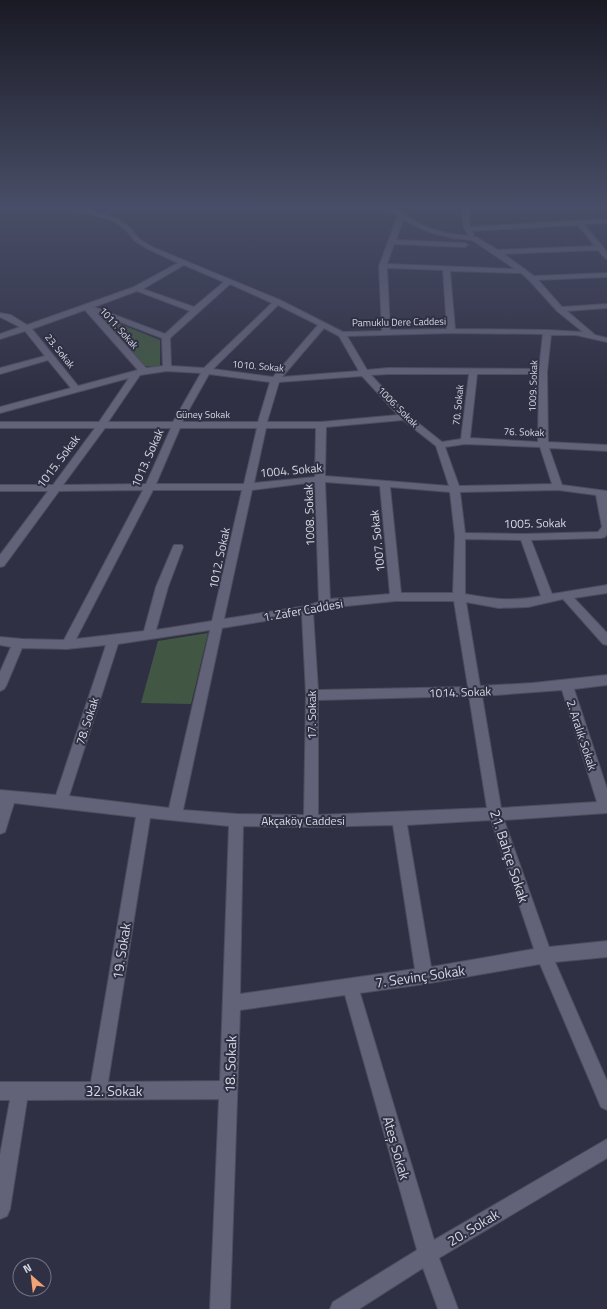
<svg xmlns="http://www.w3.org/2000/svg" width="607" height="1309" font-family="'Titillium Web',sans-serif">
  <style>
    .green { fill: #415743 }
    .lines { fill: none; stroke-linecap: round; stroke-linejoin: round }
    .minor-casing { stroke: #4d4d5e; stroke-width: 2 }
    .minor { fill: #626278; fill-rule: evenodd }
    .labels { text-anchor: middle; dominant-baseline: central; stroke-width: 4; stroke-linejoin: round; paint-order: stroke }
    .far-street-label { font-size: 10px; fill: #d6d7e3; stroke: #303044 }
    .street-label { font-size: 12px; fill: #d6d7e3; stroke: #303044 }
    .near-street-label { font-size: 14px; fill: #d6d7e3; stroke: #303044 }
  </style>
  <rect width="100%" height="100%" fill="#303044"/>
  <path class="green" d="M100,316L160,340V367L145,366Z
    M208,633L191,704L141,703L158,641Z"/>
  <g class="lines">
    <g class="minor-casing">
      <path id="minor" d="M68,207H78L118,219L130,228L139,239L152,247L280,300L343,332L382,331L379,266L398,215L383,207C399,207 407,217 420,224C435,232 452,234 469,236C462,227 461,218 465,207H471L469,218L470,227L607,219V223L584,224L607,252V259L605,258L598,250L504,254L534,276L607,273V277L538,280L562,307L607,304V308L567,311L595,335L607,338V342L576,335H551L547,372L548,442L607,445V451L549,448L562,485L607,491V534L605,537L601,538L531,540L552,594L607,585V593L574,598L607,633V645L603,644L563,599L528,607L499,608L466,602L480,686L533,683L607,675V685L574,689L607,789V813L504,820L549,947L607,941V957L555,962L607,1081V1110L601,1107L540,964L424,984L360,993L434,1240L607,1139V1158L439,1258L458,1309H438L423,1268L359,1309H330L333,1302L417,1250L345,995L240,1010L230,1309H210L219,1099L27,1100L10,1209L7,1216L0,1219V1155L10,1100H0V1082H91L136,817L14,803L5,832L0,834V790L56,795L106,645L67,649L22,648L6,686L4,689L0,691V672L11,647L0,645V637L22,639L64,640L143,490L59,491L4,566L0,567V555L48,491H0V485H53L95,428H0V422H99L129,378L0,413V407L71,388L48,360L0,374V368L45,356L25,331L0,339V334L20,327L0,317V313L11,315L27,325L134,287L178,263L148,249L135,241L126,230L114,221ZM403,219L415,226L432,233L453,238L472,240L515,269L387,264L394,244L465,247L468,245L465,243L396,240ZM578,225L595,246L498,250L476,237L472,236L474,234L472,231ZM184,265L224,282L194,307L143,289ZM387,268L443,270L447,329L390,330ZM450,271L521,273L529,280L557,311L583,332L547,330L455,329ZM230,284L272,303L204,368L171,366L170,338ZM137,291L190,311L165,334L94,307ZM278,305L318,325L273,377L213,369ZM85,310L138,370L78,386L32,329ZM97,313L162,338L163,366L146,368ZM324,328L339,336L359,371L282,377ZM451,333L543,334L539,369L388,368L367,370L347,336ZM167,371L201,373L173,422H108L140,375ZM209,374L270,382L258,422H182ZM388,374H469L461,439L442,442L408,415L371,375ZM477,374H539L538,442L470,438ZM362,376L398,415L321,422H267L279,382ZM403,420L436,446L449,486L325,476L326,427ZM105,428H171L146,484L63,485ZM180,428H257L244,484H156ZM266,428H316L315,477L254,483ZM465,444L540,447L552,484L459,486L445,447ZM315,482L319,602L306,606L224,619L252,490ZM325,482L380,486L390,594L330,599ZM390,487L450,492L455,536L453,593H401ZM153,490H242L212,621L156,630L168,587L183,547L182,545H174L173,547L156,587L144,631L76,639ZM558,490L596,495L602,527L598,532L525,534L465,533L460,492ZM465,539L521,540L541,596C514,602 492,599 465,594ZM396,601H454L468,687L318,690L313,612L326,608ZM302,615L306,695L304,815L237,814L183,810L222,628ZM210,630L169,808L69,796L118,644ZM562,690L597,802L501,808L482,696ZM469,696L487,808L318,815V700ZM150,818L229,826L220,1081L108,1082ZM491,820L534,949L431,967L407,825ZM393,825L415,969L240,994L243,826L311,827Z"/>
    </g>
    <use href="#minor" class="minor"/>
  </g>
  <linearGradient id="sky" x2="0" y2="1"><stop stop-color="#1a1a25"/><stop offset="0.53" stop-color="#484e67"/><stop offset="1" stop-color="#484e67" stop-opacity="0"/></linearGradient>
  <rect width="607" height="390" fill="url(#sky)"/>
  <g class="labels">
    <g class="far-street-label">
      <text transform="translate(399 322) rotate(-1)">Pamuklu Dere Caddesi</text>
      <text transform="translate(119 328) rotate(48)">1011. Sokak</text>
      <text transform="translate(60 351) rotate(51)">23. Sokak</text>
      <text transform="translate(258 366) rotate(5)">1010. Sokak</text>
      <text transform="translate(533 386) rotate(-88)">1009. Sokak</text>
      <text transform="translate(458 405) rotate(-84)">70. Sokak</text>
      <text transform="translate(398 407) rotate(45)">1006. Sokak</text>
      <text x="203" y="414">Güney Sokak</text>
      <text transform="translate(524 432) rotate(2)">76. Sokak</text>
    </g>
    <g class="street-label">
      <text transform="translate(147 458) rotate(-66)">1013. Sokak</text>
      <text transform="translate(58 461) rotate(-53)">1015. Sokak</text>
      <text transform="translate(291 470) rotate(-5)">1004. Sokak</text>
      <text transform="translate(309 515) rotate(-92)">1008. Sokak</text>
      <text transform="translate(535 523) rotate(-1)">1005. Sokak</text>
      <text transform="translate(377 541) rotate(-96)">1007. Sokak</text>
      <text transform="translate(219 558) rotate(-78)">1012. Sokak</text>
      <text transform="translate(303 610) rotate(-10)">1. Zafer Caddesi</text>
      <text transform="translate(460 692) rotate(-2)">1014. Sokak</text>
      <text transform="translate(311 715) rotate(-90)">17. Sokak</text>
      <text transform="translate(87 721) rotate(-72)">78. Sokak</text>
      <text transform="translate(582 735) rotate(72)">2. Aralık Sokak</text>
      <text x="303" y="820">Akçaköy Caddesi</text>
    </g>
    <g class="near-street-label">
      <text transform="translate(510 856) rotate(72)">21. Bahçe Sokak</text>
      <text transform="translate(121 951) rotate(-81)">19. Sokak</text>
      <text transform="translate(420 976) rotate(-8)">7. Sevinç Sokak</text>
      <text transform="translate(230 1064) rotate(-88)">18. Sokak</text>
      <text x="114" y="1090">32. Sokak</text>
      <text transform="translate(397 1148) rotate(74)">Ateş Sokak</text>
      <text transform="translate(473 1227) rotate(-31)">20. Sokak</text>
    </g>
  </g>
  <g transform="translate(32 1277) rotate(332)"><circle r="19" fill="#303044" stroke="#727384"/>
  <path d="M0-3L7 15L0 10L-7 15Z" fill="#efa377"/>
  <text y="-6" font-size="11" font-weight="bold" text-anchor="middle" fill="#d6d7e3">N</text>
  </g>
</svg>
